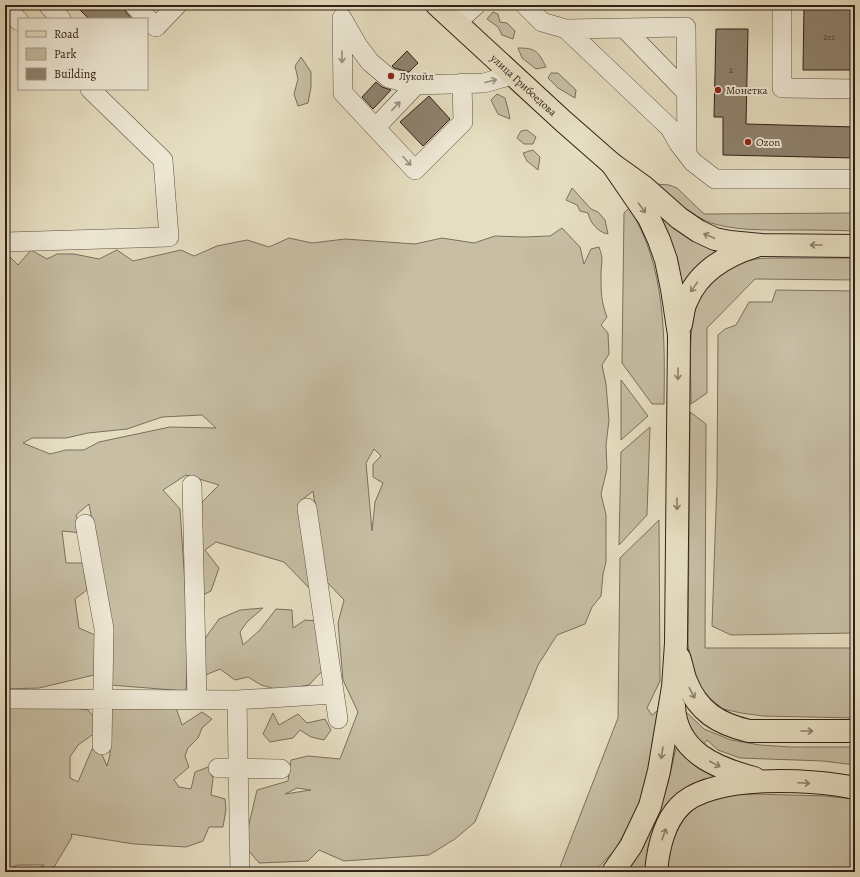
<svg xmlns="http://www.w3.org/2000/svg" width="860" height="877" font-family="Alegreya,serif">
  <style>
    .green { fill: #c7bea4; stroke: #7c6f5e; fill-rule: evenodd }
    .building { fill: #8f836f; stroke: #312017 }
    .lines { fill: none; stroke-linecap: round; stroke-linejoin: round }
    .minor-casing { stroke: #5e5042; stroke-width: 20 }
    .major-casing { stroke: #312017; stroke-width: 24 }
    .minor { stroke: #efead7; stroke-width: 19 }
    .major { stroke: #e6dec1; stroke-width: 22 }
    .oneway { stroke: #9a8f81 }
    .oneway2 { stroke: #8c7f6c }
    .poi-dot { fill: #8f2418; stroke: #efead7; stroke-width: 1.5 }
    .labels { text-anchor: middle; dominant-baseline: central; stroke-width: 4; stroke-linejoin: round; paint-order: stroke }
    .number-label { font-size: 9px; fill: #48392d }
    .poi-label { font-size: 11px; fill: #312017; stroke: #efead7; text-anchor: start }
    .street-label { font-size: 11px; fill: #312017; stroke: #efead7 }
  </style>
  <rect width="100%" height="100%" fill="#e6dec1"/>
  <filter id="stains"><feTurbulence type="fractalNoise" baseFrequency=".005" numOctaves="4"/><feColorMatrix values="0 0 0 0 .2 0 0 0 0 .09 0 0 0 0 .02 0 0 0 .5 -.17"/></filter>
  <radialGradient id="worn" r=".72"><stop offset=".6" stop-color="#630" stop-opacity="0"/><stop offset="1" stop-color="#630" stop-opacity=".3"/></radialGradient>
  <path class="green" d="M493,12L498,14L500,22L507,23L515,31L513,39L502,35L498,27L487,19Z
    M518,48C536,48 538,51 546,67L536,69L522,58Z
    M301,57L311,72V87L308,103L298,106L294,94L298,79L295,66Z
    M551,73H558L576,90L575,98L558,88L548,78Z
    M497,94L505,98L508,109L510,119L498,114L491,100Z
    M527,130L536,137L533,144H524L517,138L521,131Z
    M533,150L540,157L538,170L527,161L523,153Z
    M656,184L669,185L677,188L704,214L855,213V231C830,230 806,230 781,230C758,230 734,230 711,223C692,216 671,198 656,184Z
    M572,188L591,209L598,212L605,220L608,234C597,232 590,222 588,213L580,211L577,205L566,200Z
    M649,200L726,248L681,295Z
    M629,208C666,265 665,338 664,404H652L622,363L624,213Z
    M562,228L580,247L584,264L591,249L599,247C604,260 601,262 601,275C601,291 601,302 607,317L601,325L608,333L609,354L602,365L606,384L609,420L606,445L607,469L601,494L606,515V562L603,574L601,596L592,607L585,624L557,635L538,665L475,822L455,839L429,855L344,861L319,850L308,861L259,863L244,845L257,790L288,781L291,760L308,756L340,759L358,712L343,680L338,623L344,600L327,582L313,491L302,500L312,591L284,562L216,542L205,550L219,568L211,591L197,598L202,502L219,485L186,475L163,490L180,509L186,601L187,668L186,691L110,685L112,628L89,504L76,515L83,533L62,531L66,563H83L87,590L75,599L79,628L95,635L94,675L39,688L5,689V450H8L5,449V252L18,265L31,250L47,259L57,254H74L99,259L117,250L133,261L181,250L194,256L217,246L247,240L269,247L289,238L312,243L345,239L415,244L442,238L474,243L495,236L524,237L550,236ZM202,415L216,428L170,427L99,442L84,450H66L50,454L23,443L32,438H66L88,433L127,429L162,417ZM374,449L381,456L373,464V477L383,483L375,502L372,531L366,463ZM297,788L310,790H311L285,794Z
    M781,258H855V280L755,279L707,328V393L691,404C691,372 687,326 699,297C707,277 737,262 756,259C764,258 773,258 781,258Z
    M776,290L855,291V633L731,635L712,626L717,482L718,335L725,329L736,325L749,302H772Z
    M621,380L648,416L621,440Z
    M690,412L706,424L705,648H855V718L763,716L741,713L723,709L712,700L699,686L691,671L688,643Z
    M650,427L647,515L619,545L621,452Z
    M659,520L660,681L647,708L652,715L661,708L656,743L642,797L630,823L615,850L594,872H565L560,867L618,718L620,558Z
    M263,608L247,622L240,632L243,645L259,631L276,609L292,610L293,628L305,620L319,621L324,669L309,685L279,690L261,685L248,677L235,680L220,669L203,676L201,644L219,619L240,610Z
    M122,705H175L182,725L202,712L212,719L202,728L198,738L188,748L185,756L189,767L174,780L179,787L191,789L195,772L208,767L213,778L211,795L225,799L226,809L223,827H209L203,841L186,847L134,844L71,834L72,837L54,867L52,872H33L44,865H18L5,870V857L7,856L5,855V708L60,706L88,710L97,721L95,733L78,745L70,757V778L78,782L92,749L100,750L107,766L110,755L111,710Z
    M684,710L704,729L731,740L760,745L790,747H855V765L823,761L740,758L718,750L707,740L703,745L686,725Z
    M273,713L279,725L298,714L307,723L325,719L331,730L324,740L311,737L300,730L293,738L270,742L263,734Z
    M676,748C691,764 699,769 719,778L697,784L649,872H621L653,822L668,783Z
    M754,794L825,796L855,799V872H668C664,856 676,829 686,817C694,807 708,799 720,795C730,793 744,795 754,794Z
    M276,869L294,870V872H259L260,870Z"/>
  <path class="building" d="M75,5H123L126,12L132,19H89Z
    M804,5H855V70H803Z
    M716,29H748L746,124L855,127V158L723,155V117H714Z
    M407,51L418,63L409,72L394,68L392,66Z
    M376,82L382,87L391,90L373,109L362,97Z
    M429,96L450,119L423,146L400,122Z"/>
  <g class="lines">
    <g class="minor-casing">
      <path id="minor" d="M48,5L61,19
        M134,5L156,27L177,5
        M525,5L542,22L566,29L670,128L679,144L693,162L715,179H855
        M782,5V88L855,89
        M5,7L19,21
        M342,18L343,93L415,170L463,122L462,83
        M343,20L358,46L370,62L389,78L416,85L484,83L512,75
        M456,23L476,5
        M624,28L687,93
        M566,29L686,27L687,154
        M376,127L416,85
        M5,242L169,237L163,160L90,89
        M192,485L197,700
        M307,508L338,719
        M85,524L104,629L102,745
        M5,699L237,700L334,694
        M237,700L240,872
        M218,768L281,769"/>
    </g>
    <g class="major-casing">
      <g id="major">
        <path id="s1" d="M437,5L563,121L612,164L644,187L679,218L698,231L715,239L730,242L761,245L855,246"/>
        <path d="M612,164L649,218L659,240L666,260L672,289L679,335L676,643L673,687L659,771L650,806L631,846L613,872"/>
        <path d="M681,324C683,316 683,307 687,300C699,271 727,255 756,246"/>
        <path d="M679,657C682,665 683,674 686,681C698,712 719,724 749,731H855"/>
        <path d="M674,706C676,752 716,768 754,778"/>
        <path d="M656,872C658,850 663,824 679,807C709,773 814,779 855,788"/>
      </g>
    </g>
    <use href="#minor" class="minor"/>
    <use href="#major" class="major"/>
  </g>
  <defs><path id="oneway-shaft" d="M-6 0H5M1.5-3L5.5 0L1.5 3" fill="none" stroke-width="1.6" stroke-linecap="round" stroke-linejoin="round"/></defs>
  <g class="oneway">
    <use href="#oneway-shaft" transform="translate(342 57) rotate(89)"/>
    <use href="#oneway-shaft" transform="translate(491 81) rotate(-14)"/>
    <use href="#oneway-shaft" transform="translate(396 106) rotate(-46)"/>
    <use href="#oneway-shaft" transform="translate(407 161) rotate(48)"/>
  </g>
  <g class="oneway2">
    <use href="#oneway-shaft" transform="translate(642 208) rotate(54)"/>
    <use href="#oneway-shaft" transform="translate(709 236) rotate(-157)"/>
    <use href="#oneway-shaft" transform="translate(816 245) rotate(-180)"/>
    <use href="#oneway-shaft" transform="translate(694 287) rotate(125)"/>
    <use href="#oneway-shaft" transform="translate(678 374) rotate(91)"/>
    <use href="#oneway-shaft" transform="translate(677 504) rotate(90)"/>
    <use href="#oneway-shaft" transform="translate(692 693) rotate(62)"/>
    <use href="#oneway-shaft" transform="translate(807 731)"/>
    <use href="#oneway-shaft" transform="translate(662 753) rotate(99)"/>
    <use href="#oneway-shaft" transform="translate(715 764) rotate(27)"/>
    <use href="#oneway-shaft" transform="translate(804 783) rotate(3)"/>
    <use href="#oneway-shaft" transform="translate(664 834) rotate(-71)"/>
  </g>
  <g class="poi-dot">
    <circle cx="391" cy="76" r="4"/>
    <circle cx="718" cy="90" r="4"/>
    <circle cx="748" cy="142" r="4"/>
  </g>
  <g class="labels">
    <g class="number-label">
      <text x="829" y="37">2с1</text>
      <text x="731" y="70">2</text>
    </g>
    <g class="poi-label">
      <text x="399" y="76">Лукойл</text>
      <text x="726" y="90">Монетка</text>
      <text x="756" y="142">Ozon</text>
    </g>
    <g class="street-label">
      <text stroke="none"><textPath href="#s1" startOffset="118">улица Грибоедова</textPath></text>
    </g>
  </g>
  <rect width="860" height="877" fill="none" stroke="#e6dec1" stroke-width="20"/>
  <rect x="6" y="6" width="848" height="865" fill="none" stroke="#312017" stroke-width="2"/>
  <rect x="10" y="10" width="840" height="857" fill="none" stroke="#312017"/>
  <rect x="18" y="18" width="130" height="72" fill="#efead7" stroke="#a3998a"/>
  <rect x="26" y="31" width="20" height="6" fill="#e6dec1" stroke="#a3998a"/>
  <text x="54" y="38" font-size="12" fill="#312017">Road</text>
  <rect x="26" y="48" width="20" height="12" fill="#c7bea4" stroke="#a3998a"/>
  <text x="54" y="58" font-size="12" fill="#312017">Park</text>
  <rect x="26" y="68" width="20" height="12" fill="#8f836f" stroke="#a3998a"/>
  <text x="54" y="78" font-size="12" fill="#312017">Building</text>
  <rect width="100%" height="100%" filter="url(#stains)"/>
  <rect width="100%" height="100%" fill="url(#worn)"/>
</svg>
